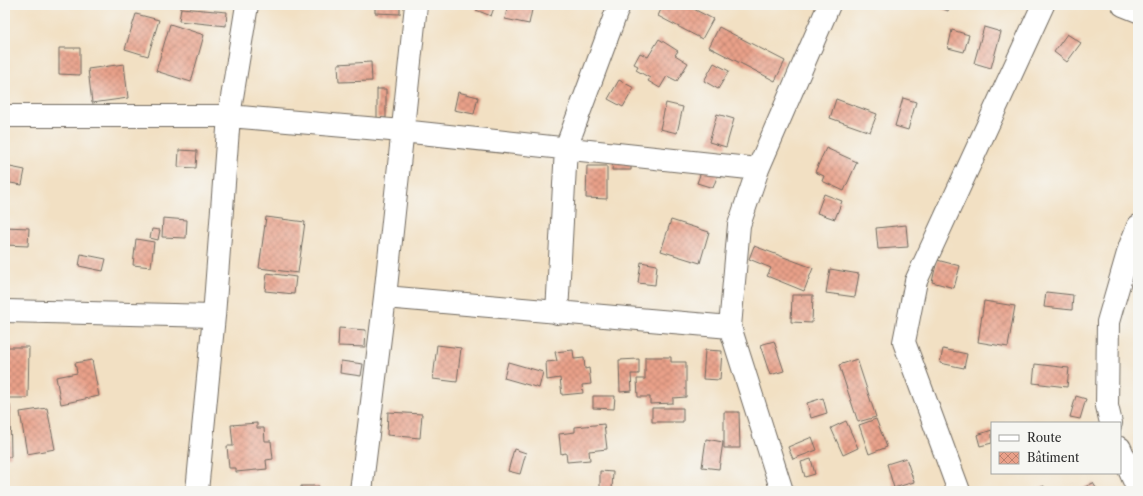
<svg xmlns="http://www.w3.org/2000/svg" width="1143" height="496" font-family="'Libre Caslon Text',serif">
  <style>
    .building { fill: url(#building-cross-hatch) }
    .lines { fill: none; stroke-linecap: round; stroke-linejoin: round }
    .street-casing { stroke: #716a60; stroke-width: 24 }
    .street { stroke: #fff; stroke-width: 22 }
  </style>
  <defs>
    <pattern id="building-cross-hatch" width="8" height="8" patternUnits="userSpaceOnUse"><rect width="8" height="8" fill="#e9a089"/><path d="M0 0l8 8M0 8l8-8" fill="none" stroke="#bd8370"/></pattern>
  </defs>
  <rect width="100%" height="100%" fill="#f6f6f2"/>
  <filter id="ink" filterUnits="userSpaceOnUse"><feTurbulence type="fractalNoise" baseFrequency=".025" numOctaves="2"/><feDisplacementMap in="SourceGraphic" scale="8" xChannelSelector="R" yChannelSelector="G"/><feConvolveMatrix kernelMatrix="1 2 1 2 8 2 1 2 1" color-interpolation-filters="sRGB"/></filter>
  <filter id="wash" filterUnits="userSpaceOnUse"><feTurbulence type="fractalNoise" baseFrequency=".012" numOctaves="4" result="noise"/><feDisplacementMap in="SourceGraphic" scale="16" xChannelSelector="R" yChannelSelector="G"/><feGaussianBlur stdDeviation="0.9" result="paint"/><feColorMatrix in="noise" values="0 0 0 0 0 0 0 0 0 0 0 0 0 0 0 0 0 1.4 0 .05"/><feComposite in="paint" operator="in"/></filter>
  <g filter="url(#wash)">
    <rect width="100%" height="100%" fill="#f2e0c3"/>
    <g id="blocks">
      <path class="building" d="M375,5H400V14L375,13Z
        M478,5H495L491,16L476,10Z
        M508,5H533L529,24L505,19Z
        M663,5H686L713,19L702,39L658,16Z
        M933,5H950L948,11Z
        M181,8L227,12L226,26L179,21Z
        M136,14L159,20L148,56L125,49Z
        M170,24L204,35L191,82L156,71Z
        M719,27L785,61L775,81L709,47Z
        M984,27L1001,32L991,68L974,63Z
        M952,30L969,35L964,52L948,48Z
        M1067,34L1081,43L1067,62L1054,52Z
        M659,39L678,51L675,55L688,63L677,81L667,76L660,88L648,81L650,78L636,70L638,66L634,64L640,53L648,57Z
        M59,48H80V75L59,74Z
        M371,62L372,81L339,82L338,64Z
        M714,63L729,71L718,89L704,81Z
        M124,64L128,98L92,103L88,69Z
        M619,80L634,88L623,107L608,99Z
        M377,89H386V118H377Z
        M458,92L478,97L474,114L454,110Z
        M903,98L916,102L908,130L895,126Z
        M836,99L877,114L870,132L830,118Z
        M666,103L683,107L677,133L660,129Z
        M717,114L734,119L726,147L709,142Z
        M826,148L857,162L844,191L822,181L824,176L815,172Z
        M179,150L197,151L196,168L178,167Z
        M613,160H631V170H612Z
        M705,161L721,166L713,188L697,183Z
        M5,166L25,170L22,185L5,182Z
        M587,166H607V199L586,198Z
        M824,194L842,201L835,219L817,213Z
        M266,217L305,222L298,273L259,268Z
        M163,218L187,220L186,238L162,237Z
        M671,220L709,232L700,263L661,251Z
        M906,225L908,247L878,249L876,228Z
        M5,227L29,228L28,246L5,245Z
        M152,229L160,230L158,240L150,238Z
        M136,239L154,242L151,267L133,265Z
        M754,246L813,268L804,291L767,276L771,268L749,259Z
        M81,254L106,259L103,271L79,266Z
        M937,260L960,266L954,288L932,282Z
        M641,262L657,265L655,285L638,283Z
        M830,269L859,274L855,297L826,293Z
        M267,273L296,277L294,294L265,291Z
        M1046,292L1073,295L1072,310L1044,307Z
        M792,295H813L812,323L791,322Z
        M984,301L1015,306L1008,347L978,342Z
        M339,328L366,330L365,347L338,346Z
        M774,341L784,371L770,375L760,345Z
        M437,345L461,348L457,382L433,379Z
        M5,347H29L28,398H5Z
        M943,349L967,354L964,368L940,363Z
        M573,350L574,359L584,358L585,369L589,368L591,384L582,385L583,393L562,395L560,378L547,380L546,362L557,361L555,352Z
        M705,350L722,351L720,380L703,379Z
        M645,357H671V362H686V397L673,398V403L650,404V397H638L637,379H645Z
        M639,359V374H631L632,391L620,392L619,360Z
        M857,359L876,417L858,422L839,365Z
        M92,360L99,396L61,404L56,377L77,373L75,363Z
        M341,361L363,364L361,376L340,373Z
        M508,362L543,372L539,388L504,378Z
        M1035,364L1069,368L1067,387L1033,383Z
        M593,396H615L614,409L593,408Z
        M1076,396L1086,399L1080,419L1070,417Z
        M823,398L827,413L811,418L807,403Z
        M10,405L11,457H5V406Z
        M47,408L55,449L27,454L20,412Z
        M652,408H683V422H652Z
        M388,412L422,414L420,438L387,435Z
        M724,412H739L740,448H724Z
        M876,419L887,447L869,454L859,425Z
        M846,421L858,448L843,455L831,428Z
        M257,423V428H264L265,441H271L273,459L266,460L267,469L236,472V468H229L227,446H233L231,425Z
        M604,424L607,449L589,451L590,460L567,462L566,453L561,454L559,434L575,432V427Z
        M992,430V443L980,446L977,435Z
        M812,437L817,450L793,459L788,447Z
        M706,439L723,442L719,469L702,467Z
        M514,449L526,453L520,474L508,471Z
        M906,458L914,482L894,488L887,464Z
        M811,459L815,474L805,477L801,462Z
        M600,471L613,472L612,490L600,489Z
        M1093,483L1098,491H1077Z
        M301,486H319V491H301Z
        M1044,486L1046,491H1029Z"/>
    </g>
  </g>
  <g filter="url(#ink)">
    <use href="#blocks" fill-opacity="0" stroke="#716a60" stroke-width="1"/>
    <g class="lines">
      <g class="street-casing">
        <path id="street" d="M1123,5L1138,11
          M5,116H229L402,131L758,169
          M385,297L730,327
          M5,311L214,316
          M557,313L566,148L619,5
          M1111,423L1107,406L1108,322L1130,246L1138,226
          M1120,448L1138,490
          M197,491L214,316L229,116L247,5
          M361,491L385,297L416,5
          M782,491L730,327L739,225L758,169L829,5
          M959,491L904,342L916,281L1043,5"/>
      </g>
      <use href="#street" class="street"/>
    </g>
  </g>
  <rect width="1143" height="496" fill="none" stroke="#f6f6f2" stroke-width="20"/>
  <rect x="991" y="422" width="130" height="52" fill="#f6f6f2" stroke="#a5a5a2"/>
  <rect x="999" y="435" width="20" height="6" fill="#ffffff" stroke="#a5a5a2"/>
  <text x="1027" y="442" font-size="12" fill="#2b2b2b">Route</text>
  <rect x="999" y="452" width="20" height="12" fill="url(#building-cross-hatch)" stroke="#a5a5a2"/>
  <text x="1027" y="462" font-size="12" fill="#2b2b2b">Bâtiment</text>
</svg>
